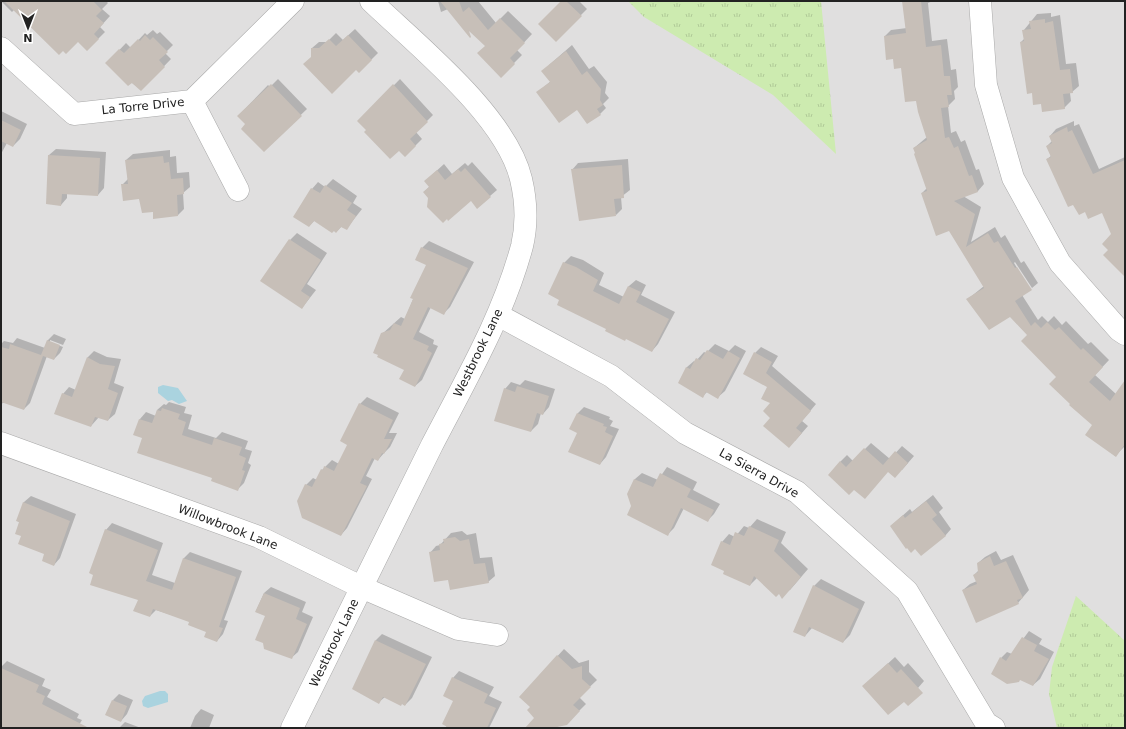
<svg xmlns="http://www.w3.org/2000/svg" width="1126" height="729" font-family="'DejaVu Sans',sans-serif">
  <style>
    .residential { fill: #e0dfdf }
    .grass { fill: url(#grass-tufts) }
    .water { fill: #aad3df }
    .shadow { fill: #0003 }
    .building { fill: #c7bfb8 }
    .lines { fill: none; stroke-linecap: round; stroke-linejoin: round }
    .minor-casing { stroke: #a9a9a9; stroke-width: 23 }
    .minor { stroke: #fff; stroke-width: 22 }
    .labels { text-anchor: middle; dominant-baseline: central; stroke-width: 3.5; stroke-linejoin: round; paint-order: stroke }
    .street-label { font-size: 12px; fill: #222; stroke: #fff }
  </style>
  <defs>
    <pattern id="grass-tufts" width="24" height="20" patternUnits="userSpaceOnUse"><rect width="24" height="20" fill="#cdebb0"/><path d="M3 7l-1-3M5 7V3M7 7l1-3M15 17l-1-3M17 17v-4M19 17l1-3" fill="none" stroke="#b0c997"/></pattern>
  </defs>
  <rect width="100%" height="100%" fill="#f2efe9"/>
  <path class="residential" d="M1,1H1125V728H1Z"/>
  <path class="grass" d="M628,1H821L836,154L773,95L644,17Z
    M1076,596L1125,641V728H1057L1049,694L1052,667Z"/>
  <path class="water" d="M163,385L178,388L187,401L179,404L172,400L168,401L158,393V387Z
    M160,691H165L168,694V702L148,708L143,706L142,701L145,696Z"/>
  <path class="shadow" d="M1,1H106L108,3L102,9L110,16L100,27L105,32L87,50L78,41L14,10L12,12Z
    M438,1H478L496,23L508,11L532,34L517,50L522,55L501,76L486,46L448,9L441,12Z
    M562,1H579L587,9L556,40Z
    M888,1H933L928,3L932,41L947,39L951,70L956,69L958,87L954,91L955,99L948,106L951,133L956,131L961,142L965,140L976,170L979,169L984,184L978,191L963,196L981,207L971,242L995,227L1001,238L1005,235L1021,263L1024,261L1038,283L1032,288L1015,262L1014,263L1030,289L1022,295L1038,320L1042,316L1048,322L1054,316L1062,325L1066,321L1088,344L1091,342L1109,360L1095,375L1116,394L1125,383V446L1115,456L1094,425L1071,404L1058,377L1028,335L1010,316L968,299L984,286L950,230L922,193L927,188L914,148L927,137L917,100L902,67L894,58L885,36L891,30L907,28L903,2Z
    M1051,13V17L1060,15L1066,64L1076,63L1079,86L1072,92L1070,93L1071,101L1064,108L1042,103L1032,92L1021,42L1025,38L1024,30L1037,14Z
    M355,29L378,53L359,72L356,69L312,58V48L319,42H327L336,33L343,40Z
    M153,30L157,34L160,32L173,45L165,53L171,59L141,90L107,63L126,43L131,48L145,33L147,35Z
    M572,45L589,69L594,66L607,82L605,93L609,98L603,104L606,108L600,114L577,108L538,92L551,81L549,65Z
    M278,79L307,109L264,150L247,124L238,116L268,85L270,87Z
    M400,79L433,115L416,132L422,139L405,156L399,149L367,130L359,121Z
    M1,111L27,124L20,139L13,146L7,143L1,154Z
    M1074,121V126L1079,124L1099,169L1125,157V274L1110,250L1113,235L1103,211H1085L1047,159L1051,156L1047,146L1052,141L1050,136L1056,129Z
    M56,149L106,152L104,188L98,195L67,193V198L61,205L49,155Z
    M170,150V157L176,156L177,173L189,172L190,187L183,193L184,209L178,215L154,211L122,185L128,179L126,160L133,154Z
    M628,159L630,190L621,197L622,209L616,215L572,170L578,163Z
    M472,162L497,190L490,196L471,200L429,198L424,192L430,186L432,175L444,164L452,174L465,163L468,166Z
    M333,179L357,196L353,203L362,209L347,228L343,225L336,232L315,220L309,226L312,189L318,182L325,187Z
    M297,233L327,253L307,284L316,290L302,308L290,240Z
    M429,241L474,262L450,307L443,314L431,307L419,332L434,340L433,344L438,346L422,380L415,386L382,334L401,317L405,319L427,265L422,248Z
    M571,256L583,260L604,273L599,285L624,297L629,286L636,280L646,285L641,295L675,312L658,344L652,351L608,328L560,300L564,263Z
    M54,334L66,339L63,345L50,340V342L63,347L60,353L54,359L47,356L30,403L24,409L5,402L1,404V344L4,341L13,343L17,338L45,348L48,340Z
    M715,344L729,351L735,345L746,351L725,391L718,397L708,391L703,396L679,382L687,367L694,361L695,362L704,352L706,353Z
    M761,347L778,356L772,366L816,404L802,421L808,426L795,441L771,418L772,403L769,387L755,353Z
    M94,351L107,357L121,359L114,383L124,387L115,414L108,420L99,417L91,426L63,394L69,387L76,390L88,357Z
    M525,380L555,389L549,407L543,414L541,413L538,424L531,431L505,389L511,382L520,385Z
    M367,397L399,413L389,433H397L390,447L384,453L378,460L375,458L366,476L372,479L347,528L341,535L306,485L313,478L317,480L322,470L332,460L339,464L349,444L360,404Z
    M169,402L186,407L184,413L192,415L188,429L216,438L222,432L248,441L245,449L252,451L248,463L251,465L244,483L237,490L213,478L144,437L135,434L140,419L146,412L156,416L157,410L164,404L166,405Z
    M584,407L610,417L609,419L613,421L610,426L619,429L606,457L600,464L578,432V413Z
    M871,443L890,459L902,446L914,456L902,470L888,471L865,497L840,462L847,455L853,461Z
    M667,467L697,482L693,490L720,504L714,514L708,520L684,508L674,528L667,535L633,506L628,494L635,479L642,473L658,480Z
    M933,495L943,508L939,512L951,529L945,536L915,548L907,547L891,526L910,509L912,512Z
    M31,496L76,514L60,558L54,565L20,522L17,521L24,502Z
    M757,519L786,532L781,543L808,569L790,590L779,593L757,578L750,585L726,570L722,542L729,534L735,537L744,526L749,528Z
    M112,523L163,543L152,575L175,583L184,558L190,552L242,571L224,620L228,621L223,634L217,641L207,631L190,621L156,610L150,616L139,600L106,530Z
    M462,531L467,535L476,533L480,558L492,557L495,576L488,582L449,578L430,553L436,546L440,545L451,533Z
    M996,551L1001,560L1013,555L1029,590L1018,603L963,590L970,584L977,581L974,575L979,570L978,563L985,557Z
    M821,579L865,602L850,635L843,642L812,628L805,636L814,586Z
    M271,587L306,602L302,612L313,617L298,652L291,658L266,615L256,611L264,593Z
    M1029,631L1042,639L1039,644L1054,652L1040,679L1033,685L1001,658L1007,652L1012,654Z
    M382,634L432,657L412,698L405,705L385,697L379,702L376,640Z
    M564,649L579,663L589,660V672L597,680L579,697L586,704L566,724L551,728H533L536,718L531,707L520,697Z
    M895,657L904,667L908,663L924,681L918,688L870,680Z
    M7,661L45,679L42,686L51,690L47,697L79,714L77,718L82,720L79,725L85,728H1V667Z
    M459,671L494,687L489,696L502,702L489,728H446L454,701L453,678Z
    M119,694L133,700L127,714L121,721L113,700Z
    M201,709L214,715L209,728H190L195,716Z
    M125,722L141,728H119Z"/>
  <path class="building" d="M4,1H93L102,10L96,16L104,23L94,34L99,39L87,51L78,42L66,54L63,51L59,55Z
    M440,1H459L463,12L469,7L488,30L500,18L525,43L510,58L515,64L501,78L477,53L485,46L469,31L471,37L470,38Z
    M561,1H566L582,16L556,42L538,24Z
    M902,1H921L926,47L941,45L944,76H950L952,95H947L949,107L941,108L945,138L949,137L954,148L958,146L969,176L972,175L978,192L954,201L975,214L966,247L988,233L994,243L998,241L1015,268L1017,267L1032,290L1015,301L1031,326L1035,322L1041,328L1047,322L1055,330L1059,327L1081,350L1083,348L1103,367L1089,382L1110,401L1125,380V444L1116,457L1085,435L1092,425L1069,405L1070,404L1049,384L1056,377L1021,341L1027,335L1010,317L989,330L966,299L984,288L949,231L936,236L921,193L927,191L914,154L915,153L913,148L927,140L918,112L916,101L905,102L901,68L894,69L893,59L886,60L884,36L906,33Z
    M1045,19V23L1053,21L1060,70L1070,69L1073,93L1063,94L1065,109L1042,112L1041,104L1033,105L1032,93L1027,94L1020,42L1024,41L1022,30L1031,29L1029,21Z
    M145,35L150,40L153,37L168,52L159,60L165,67L141,91L132,83L128,86L105,63L119,49L124,53L138,39L140,41Z
    M348,35L372,60L359,73L356,70L332,94L303,64L311,57V48H319L329,39L336,46Z
    M566,51L582,75L587,71L601,89L600,100L603,105L597,109L601,115L587,124L577,110L559,123L536,92L550,82L541,71Z
    M271,84L302,116L264,152L241,129L245,124L237,116Z
    M393,84L428,122L410,139L416,146L405,157L399,151L390,159L364,132L366,130L357,121Z
    M1,120L21,130L13,147L1,141Z
    M1067,127L1068,132L1072,130L1093,174L1125,160V277L1103,255L1108,250L1102,244L1111,234L1102,213L1088,219L1085,212L1079,215L1073,205L1068,207L1046,159L1051,157L1046,146L1052,143L1049,136Z
    M48,155L100,158L98,196L62,194L61,206L46,204Z
    M163,156L164,163L169,162L171,179L183,178L184,194L177,195L178,216L153,219V212L142,213L139,199L123,201L121,184H128L125,160Z
    M622,165L624,198L614,199L616,216L579,221L571,169Z
    M465,168L491,197L477,209L471,201L448,221L447,219L443,223L427,207L428,198L423,192L429,187L424,181L437,170L445,180L458,169L461,172Z
    M325,185L352,203L347,210L356,216L347,230L341,227L336,233L334,231L332,233L314,221L309,227L293,217L311,188L320,193Z
    M289,239L321,260L301,291L310,297L302,309L260,281Z
    M421,247L468,268L444,315L428,307L413,339L429,346L427,350L432,353L415,387L399,379L404,370L377,357L378,355L373,353L381,333L390,330L394,323L401,326L413,299L410,298L426,265L415,260Z
    M563,262L576,267L598,280L593,291L619,304L628,286L641,292L636,302L669,319L652,352L626,339L625,341L605,331L606,329L557,305L559,300L548,294Z
    M47,340L60,345L54,360L43,356L24,410L1,402V347L9,349L10,344L41,355Z
    M707,350L723,359L728,351L740,358L718,399L706,392L703,398L678,383L686,367L690,369L696,358L700,360Z
    M754,352L772,362L766,373L811,411L796,428L802,433L789,448L763,426L770,418L763,411L770,403L761,399L767,387L743,374Z
    M87,357L100,364L115,366L108,389L118,393L108,421L95,417L91,427L54,414L62,393L72,397Z
    M517,386L549,396L543,415L537,413L531,432L494,421L504,388L515,392Z
    M359,403L393,420L384,439H392L384,454L382,453L378,461L372,458L360,483L367,486L341,536L302,518L297,501L305,484L312,487L321,469L323,470L324,466L334,471L347,445L340,441Z
    M162,408L180,414L178,419L186,422L182,435L212,445L214,438L242,447L239,455L246,458L242,470L245,471L238,491L211,481L212,478L137,453L142,438L133,435L139,419L152,423L157,410L161,411Z
    M577,413L604,424L603,426L607,427L605,432L613,436L600,465L568,452L577,433L569,429Z
    M864,448L883,465L895,451L908,463L895,478L888,472L865,499L854,490L849,495L828,475L840,461L846,467Z
    M660,473L691,489L687,497L714,510L708,522L681,508L668,536L627,515L631,506L627,494L634,479L653,487Z
    M926,501L937,515L932,519L946,536L921,556L915,549L911,553L907,548L906,549L890,526L903,515L905,518Z
    M23,502L70,521L54,566L42,561L44,554L18,544L21,536L15,534L19,522L16,521Z
    M749,526L779,540L774,551L801,577L782,599L779,594L776,597L754,576L750,586L723,574L724,571L711,565L721,541L730,545L735,532L744,536Z
    M105,529L158,550L146,581L172,590L183,558L236,577L219,627L223,628L217,642L204,637L206,632L188,625L189,622L153,609L150,617L133,611L138,600L90,585L93,575L89,573Z
    M455,537L460,541L469,539L474,564L485,563L489,583L450,590L448,580L434,582L429,552L440,550L439,544L444,543L443,539Z
    M990,556L994,566L1006,561L1023,598L1017,600L1019,604L976,623L962,590L977,584L973,575L978,572L977,563Z
    M813,585L859,609L843,643L809,627L805,637L793,632Z
    M264,593L300,608L296,619L307,624L292,659L264,649L263,643L255,640L265,616L255,612Z
    M1022,637L1037,645L1034,651L1049,659L1033,686L1020,680L1019,682L1007,684L991,674L1000,657L1006,661Z
    M375,640L426,664L405,706L402,704L401,706L383,697L379,704L352,689Z
    M557,655L572,669L582,666V679L591,687L573,705L580,711L567,725L552,728H525L534,718L527,710L530,707L519,697Z
    M888,663L897,673L901,669L923,693L908,706L904,702L888,715L862,686Z
    M1,668L39,685L36,692L45,696L42,704L89,728H1Z
    M452,677L488,694L484,703L496,708L487,728H449L442,724L453,701L443,696Z
    M112,700L127,706L121,722L105,715Z"/>
  <g class="lines">
    <g class="minor-casing">
      <path id="minor" d="M980,1L986,85L1013,178L1060,263L1119,330L1125,334
        M1,48L74,114L192,101L293,1
        M192,101L238,190
        M498,315L611,376L685,433L797,492L907,591L986,723L994,728
        M1,443L259,537L361,587L458,629L497,635
        M292,728C338,633 385,539 432,445C465,381 503,317 522,246C527,225 526,200 521,179C506,116 418,46 371,1"/>
    </g>
    <use href="#minor" class="minor"/>
  </g>
  <g class="labels">
    <g class="street-label">
      <text transform="translate(143 106) rotate(-6)">La Torre Drive</text>
      <text transform="translate(478 353) rotate(-64)">Westbrook Lane</text>
      <text transform="translate(759 473) rotate(29)">La Sierra Drive</text>
      <text transform="translate(228 527) rotate(21)">Willowbrook Lane</text>
      <text transform="translate(334 643) rotate(-64)">Westbrook Lane</text>
    </g>
  </g>
  <rect width="1126" height="729" fill="none" stroke="#222222" stroke-width="4"/>
  <g transform="translate(28 28) rotate(180)" stroke="#ffffff" stroke-width="3" paint-order="stroke">
  <path d="M0-3L7 15L0 10L-7 15Z" fill="#222222"/>
  <text y="-6" font-size="11" font-weight="bold" text-anchor="middle" fill="#222222">N</text>
  </g>
</svg>
